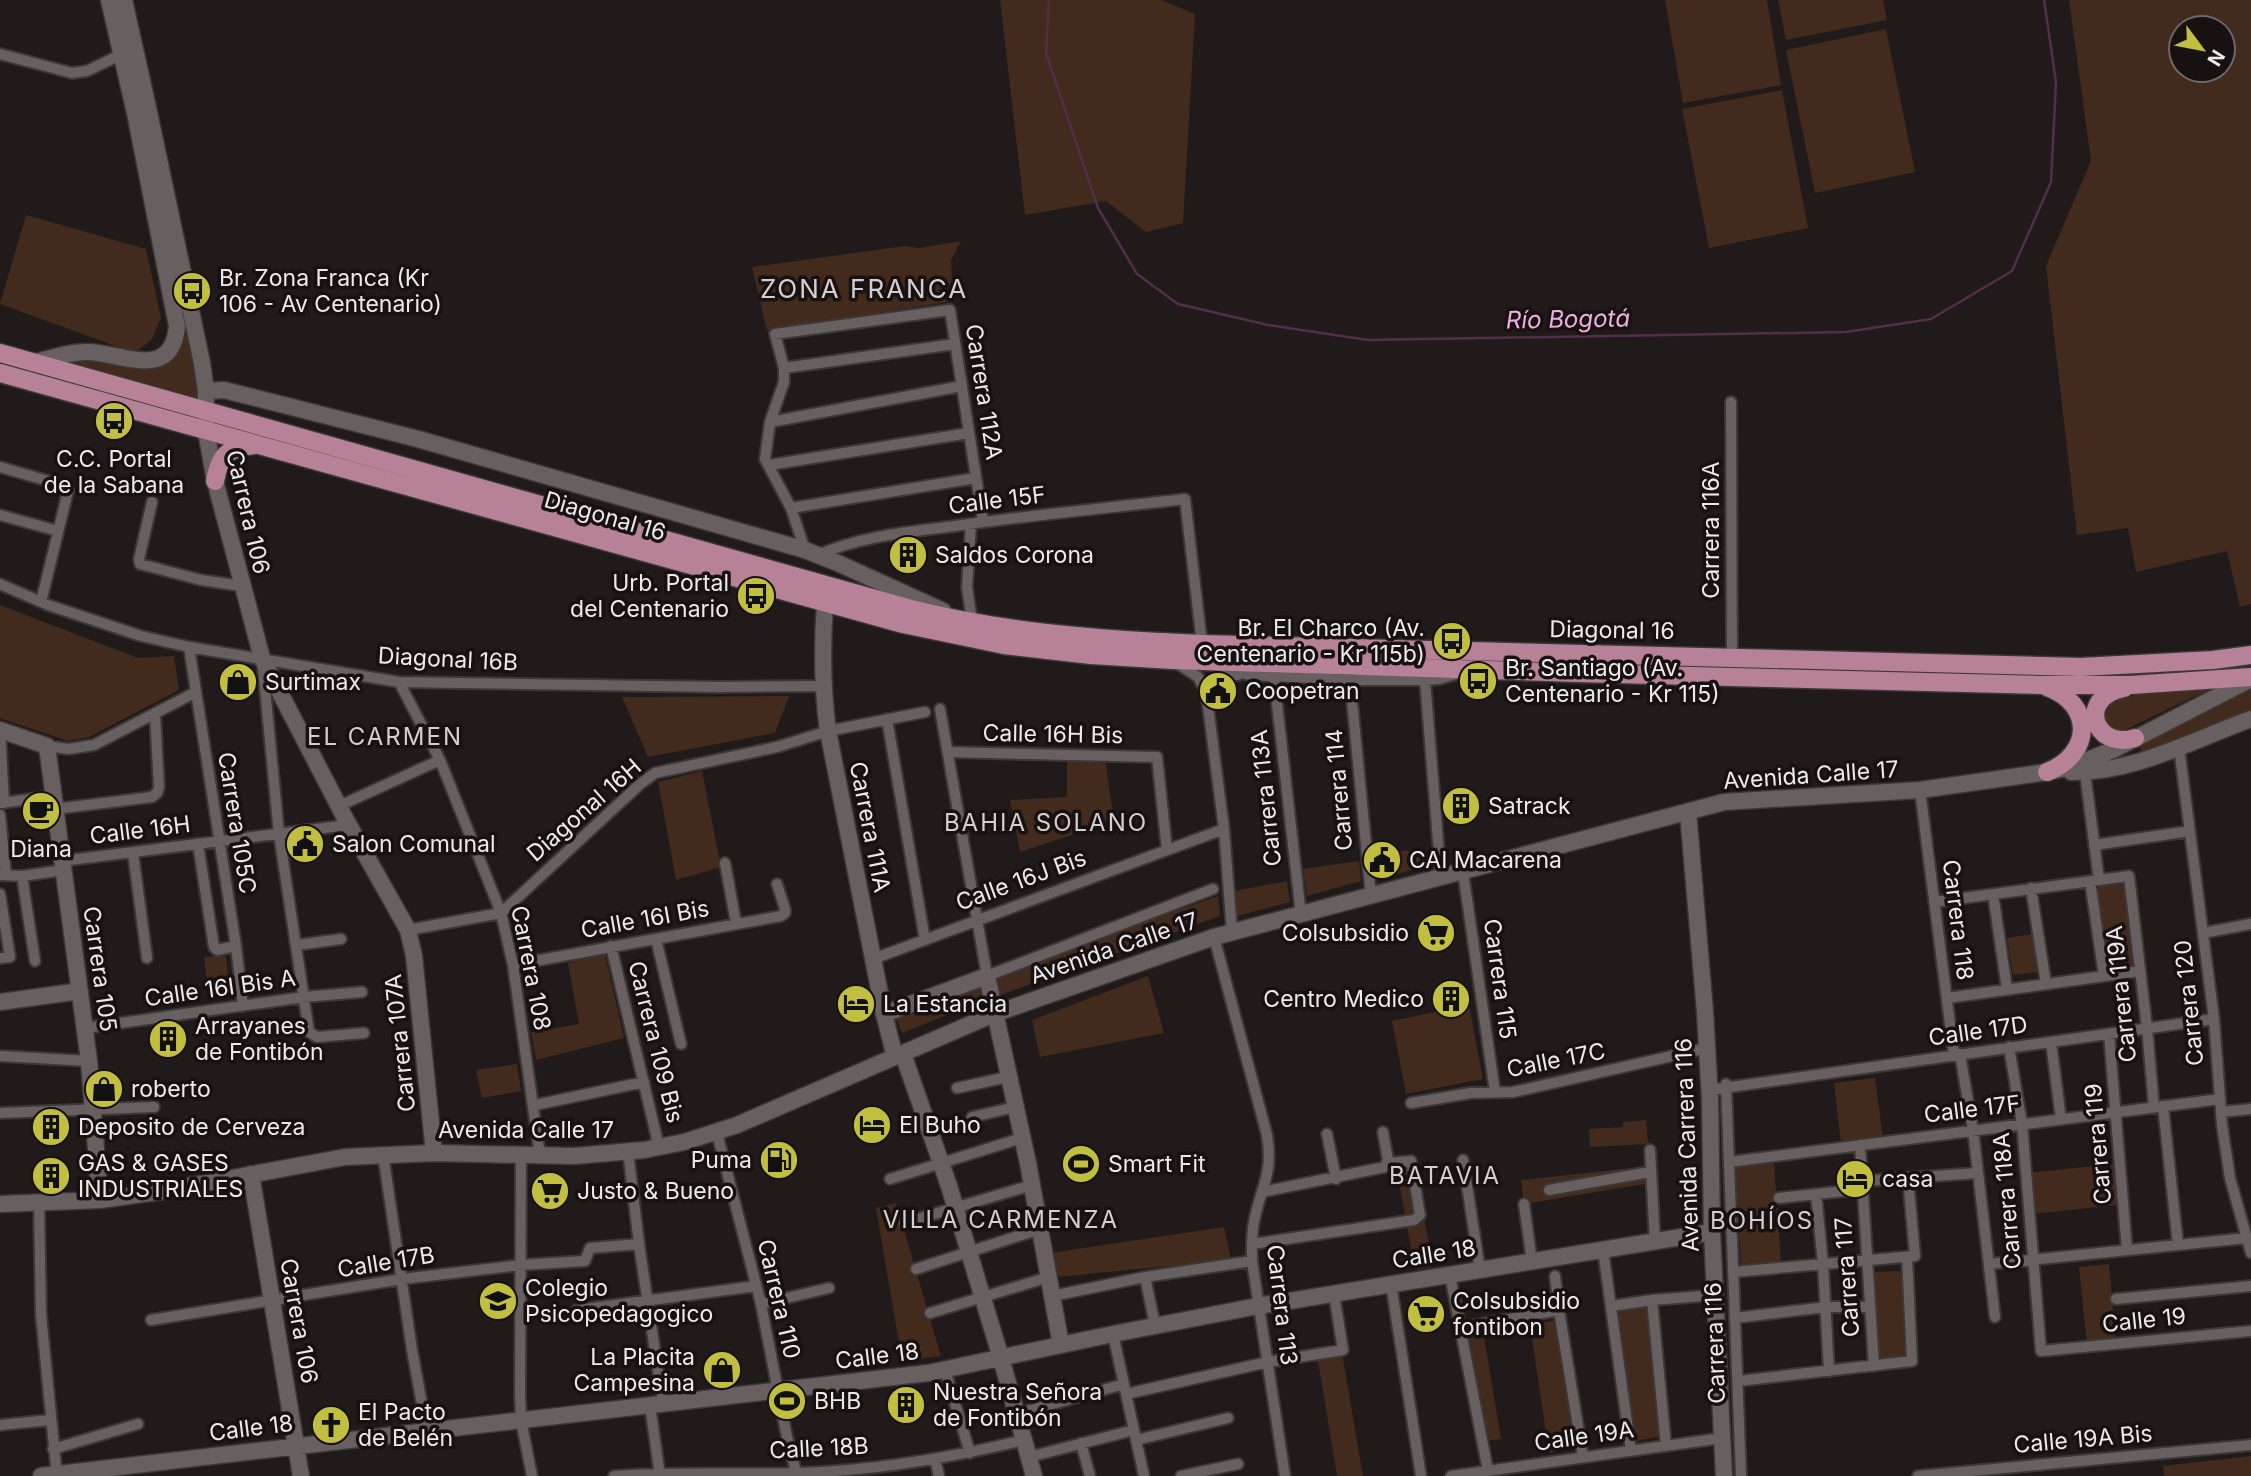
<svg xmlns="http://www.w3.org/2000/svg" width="2251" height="1476" font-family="Inter,sans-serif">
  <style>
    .green { fill: #422a1d; fill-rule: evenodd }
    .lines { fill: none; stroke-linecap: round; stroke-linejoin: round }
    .stream { stroke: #512f4b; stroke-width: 2.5 }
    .street-casing { stroke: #3c3838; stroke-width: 14 }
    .secondary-casing { stroke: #3c3838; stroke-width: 19 }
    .primary-casing { stroke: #3c3838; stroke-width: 21 }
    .street { stroke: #675f60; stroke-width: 10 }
    .secondary { stroke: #675f60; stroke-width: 16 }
    .primary { stroke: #b78198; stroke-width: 18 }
    .labels { text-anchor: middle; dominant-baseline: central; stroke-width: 7; stroke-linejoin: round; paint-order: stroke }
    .poi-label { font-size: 23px; fill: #eee9ea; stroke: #171112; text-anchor: start }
    .street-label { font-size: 23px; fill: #eee9ea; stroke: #171112 }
    .water-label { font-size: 24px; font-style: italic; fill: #edb0e1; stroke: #171112 }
    .neighbourhood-label { font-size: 24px; letter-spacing: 2px; fill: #d6cece; stroke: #171112 }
    .quarter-label { font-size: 26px; letter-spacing: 2px; fill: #d6cece; stroke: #171112 }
  </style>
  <rect width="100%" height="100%" fill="#201a1b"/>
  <path class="green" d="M1000,0H1161L1195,14L1183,223L1146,232L1106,201L1025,215Z
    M1665,0H1767L1781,85L1683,103Z
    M1778,0H1883L1887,20L1786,40Z
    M2069,0H2251V604L2240,607L2227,551L2136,572L2128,528L2077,535L2046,266L2091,161ZM2181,28H2223V70H2181Z
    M1886,29L1915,172L1815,193L1786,50Z
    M1782,90L1808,228L1709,248L1682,109Z
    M26,215L146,249L161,318L152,339L135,353L0,304Z
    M961,241L951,260L953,301L767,331L752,267L905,246L919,248Z
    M187,325C191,346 204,381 197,400L65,363C72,362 80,359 87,359C116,357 146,385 171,359C181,349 186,339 187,325Z
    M0,605L138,658L174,656L179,690L89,737L68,741L0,718Z
    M2227,684L2191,698L2125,730L2115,733L2104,728L2103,708C2127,689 2195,688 2227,684Z
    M2251,689V714L2147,753L2142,752L2140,748C2153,730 2228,700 2251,689Z
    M789,696L775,733L648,757L622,697Z
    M1067,758H1105L1114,821L1020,852L1010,800L1067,797Z
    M702,771L721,867L676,880L658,782Z
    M1424,849L1426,865L1378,880L1374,854Z
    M1359,861L1361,881L1307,896L1303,869Z
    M2126,879L2136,965L2109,970L2097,884Z
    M1287,881L1290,902L1237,916L1234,891Z
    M1218,896L1220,916L997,996L991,976Z
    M2032,934L2038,972L2013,975L2007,938Z
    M605,954L624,1038L536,1060L531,1032L579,1024L568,963Z
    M226,955L230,995L209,998L204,957Z
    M1148,976L1164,1033L1040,1057L1032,1020Z
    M978,985L985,1000L902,1033L895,1016Z
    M1469,1005L1483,1079L1406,1094L1392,1021Z
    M517,1064L521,1091L482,1098L476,1070Z
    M1875,1078L1883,1138L1841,1143L1834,1083Z
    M1646,1120L1648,1144L1590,1147L1589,1129L1623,1127V1122Z
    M1414,1163L1433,1266L1415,1270L1396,1166Z
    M1774,1163L1781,1262L1741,1266L1735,1166Z
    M2113,1164L2117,1205L2032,1214L2028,1173Z
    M1649,1166L1651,1183L1524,1204L1521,1180Z
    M896,1203L941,1356L902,1361L876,1208Z
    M1224,1227L1231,1260L1056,1277L1050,1253Z
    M2109,1264L2116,1341L2087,1344L2079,1267Z
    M1904,1271L1909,1358L1878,1363L1870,1272Z
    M1648,1306L1661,1436L1632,1442L1617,1311Z
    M1557,1320L1578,1447L1549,1453L1530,1325Z
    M1483,1330L1501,1439L1487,1441L1466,1333Z
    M1342,1353L1363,1476H1337L1317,1355Z
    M2251,1456V1476H2164L2163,1466Z"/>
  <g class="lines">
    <path class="stream" d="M1049,0L1046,53L1098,208L1137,274L1178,304L1268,325L1368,340L1846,332L1931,319L2012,271L2051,182L2056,82L2044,0"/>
    <g class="street-casing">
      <path id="street" d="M0,54L72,73L87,71L122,54
        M784,368L955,344
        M1731,402L1732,657
        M770,422L962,386
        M769,465L969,433
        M0,467L62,485L68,491L41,602
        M152,502L139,559L140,564L201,580L242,586
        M791,508L976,478
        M0,515L58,531
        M971,524L967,587L972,622
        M805,550L791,508L765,459L770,422L784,382V368L775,334L950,310L983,522
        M818,555C861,536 908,532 955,526C1031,515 1108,508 1185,499L1202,644
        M0,584L48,605L141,636L189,647L399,682L720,687L823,686
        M189,647L236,946L243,1006
        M1177,663L1198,677L1206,691L1224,829L1232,932
        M1219,667L1249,675L1350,680H1425L1439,679L1456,674
        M263,668L279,834L309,1032L317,1037L364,1033
        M1274,677L1301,915
        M1350,680L1371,896
        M1425,680L1441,878
        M399,682L440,760L501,913L513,965L540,1156
        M1206,691C1212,676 1224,675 1238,675
        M940,709L987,976L1213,889
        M887,719L925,940
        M0,730L4,803
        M47,746L68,749L94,745L196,692
        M2179,747L2214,1019L2222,1125L2230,1178L2251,1253
        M948,752L1157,757L1167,850
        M2085,773L2099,880
        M1920,790L1954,1055
        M0,803L54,796
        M339,806L440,760
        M55,809L152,797L157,793L159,787L155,714
        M0,815L6,875
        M198,844L214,947L217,950L236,946
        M2094,845L2190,831
        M133,853L147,958
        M62,861L348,825
        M725,863L736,923
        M1463,872L1495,1092
        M0,875L22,876L64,870
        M22,876L35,961
        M2090,881L2104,976
        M2031,888L2046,984
        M0,894L10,957L0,958
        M1993,894L2007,989
        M1934,902L2129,876L2147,1028L2154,1107
        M408,930L501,913L639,785L655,773L777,747L828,731L925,712
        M2203,933L2251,924
        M1214,937L1267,1135C1273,1173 1263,1182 1255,1217C1251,1232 1252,1246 1252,1261L1285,1476
        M656,939L681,1044
        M297,945L341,939
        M611,946L659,1147
        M873,959L1224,829
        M513,965L781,916L785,913V909L777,884
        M1947,998L2140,971
        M85,1028L304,997L362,992
        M2109,1034L2127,1250
        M2051,1042L2061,1119
        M2009,1047L2022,1124L2041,1351L2251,1331
        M1960,1054L1973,1130L1995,1317
        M0,1056L89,1061
        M1726,1084L1741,1476
        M957,1088L1008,1077
        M1709,1090L2214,1019
        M1411,1103L1471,1093L1513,1092L1707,1048
        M535,1105L644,1082
        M2163,1106L2178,1245
        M2221,1112L2251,1109
        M0,1113L154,1107
        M972,1117L1015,1107
        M717,1133L761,1304L787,1437L797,1476
        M1327,1134L1336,1179
        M1860,1145L1874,1366
        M1650,1150L1655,1242
        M628,1151L639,1244L663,1404
        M383,1154L412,1350L427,1432
        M521,1156L520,1395L521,1420L532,1476
        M1463,1160L1480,1270
        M1729,1162L2220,1099
        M890,1179L1022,1138
        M1863,1181L1978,1173
        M1549,1190L1650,1172
        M1262,1192L1385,1167L1388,1160L1383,1132
        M1816,1194L1823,1264L1829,1371
        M1779,1198L1863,1189
        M39,1203L41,1315L57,1476
        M1524,1204L1532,1262
        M904,1223L1032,1185
        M1252,1244L1414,1220L1420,1215L1411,1161L1388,1163
        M1603,1250L1631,1451
        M1989,1264L2247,1238
        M916,1269L1040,1229
        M1733,1272L1915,1256L1908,1178
        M1450,1275L1488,1471
        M1555,1276L1559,1310L1583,1457
        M1145,1277L1155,1325
        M1391,1284L1421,1476
        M1052,1296L1145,1277L1252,1261
        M2116,1299L2251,1286
        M1652,1300L1666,1446
        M761,1304L829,1288
        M1611,1306L1652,1300L1715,1295
        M577,1310L756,1286
        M930,1313L1049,1277
        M1735,1318L1826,1307H1870
        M151,1320L402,1279L520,1265L585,1261L590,1248L639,1244
        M1460,1328L1559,1310
        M1113,1334L1144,1476
        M945,1370L970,1453
        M1738,1381L1912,1361L1907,1257
        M1126,1394L1268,1362L1343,1350L1334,1294
        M650,1405L660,1476
        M1017,1414L1124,1384
        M0,1425L50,1420
        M1136,1440L1228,1418
        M1081,1443L1090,1476
        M53,1449L138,1424
        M1029,1457L1134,1430
        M935,1459L939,1476
        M614,1476C675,1471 735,1475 796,1473C873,1471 950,1458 1024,1440
        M1181,1476L1238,1464
        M1451,1476L1722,1438
        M1918,1476L2251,1445"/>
    </g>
    <g class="secondary-casing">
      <path id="secondary" d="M124,0L147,103L202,363L206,391V431L215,481L262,658L346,820L408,930L414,956L434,1153
        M33,363C51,358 69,352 87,352C120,352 172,383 177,326L135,113L109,0
        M206,391L224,390L236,393L418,439L805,550L840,564L943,611
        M825,602C822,646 822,688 828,731L884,1014L895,1057
        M0,730L47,746L89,1061L100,1200
        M2071,772C2134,773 2193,740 2251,719
        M1688,812L1705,1012L1710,1099L1712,1232L1724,1476
        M0,1002L80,991
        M884,1014L987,976L1028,1163L1061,1345
        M903,1054L949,1186L1001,1358L1034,1476
        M251,1174L301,1476
        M0,1204L100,1200L163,1191L345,1157L434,1153L574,1156L644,1150L684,1142L737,1125L994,1014L1214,937L1724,802L1920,790L2047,772L2071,767L2115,749L2251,679
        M41,1476L928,1373L1113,1334L1258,1306L1712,1232"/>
    </g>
    <g class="primary-casing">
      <path id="primary" d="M0,353L911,609C1007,633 1104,640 1202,644L2081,667L2213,660L2251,655
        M0,373L903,624L1004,645L1091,655L1173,660L1578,673L2041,685H2131L2251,677
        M215,481C220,455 227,448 254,445
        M2047,687C2094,704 2093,754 2047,772
        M2124,688C2119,689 2112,691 2108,694C2081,711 2100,749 2135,738"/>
    </g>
    <use href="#street" class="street"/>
    <use href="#secondary" class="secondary"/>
    <use href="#primary" class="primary"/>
  </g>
  <defs>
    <g id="bus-disc" transform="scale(2.0125)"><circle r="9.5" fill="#c1be40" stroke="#171112"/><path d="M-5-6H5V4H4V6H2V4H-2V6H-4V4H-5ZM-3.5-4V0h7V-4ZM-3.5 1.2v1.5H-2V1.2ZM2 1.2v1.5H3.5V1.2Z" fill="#111"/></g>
    <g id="building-disc" transform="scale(2.0125)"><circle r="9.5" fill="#c1be40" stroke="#171112"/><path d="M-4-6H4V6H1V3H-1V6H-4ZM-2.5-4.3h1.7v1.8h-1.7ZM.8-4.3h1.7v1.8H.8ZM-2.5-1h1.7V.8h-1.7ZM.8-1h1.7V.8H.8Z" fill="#111"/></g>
    <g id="shop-disc" transform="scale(2.0125)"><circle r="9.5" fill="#c1be40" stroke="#171112"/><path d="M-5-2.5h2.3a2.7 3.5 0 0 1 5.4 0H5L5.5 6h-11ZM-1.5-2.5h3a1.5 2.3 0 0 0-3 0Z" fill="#111"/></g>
    <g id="civic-disc" transform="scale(2.0125)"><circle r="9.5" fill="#c1be40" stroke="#171112"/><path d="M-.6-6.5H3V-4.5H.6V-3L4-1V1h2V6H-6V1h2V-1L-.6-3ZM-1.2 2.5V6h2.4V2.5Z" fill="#111"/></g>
    <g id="cafe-disc" transform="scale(2.0125)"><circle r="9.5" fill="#c1be40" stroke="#171112"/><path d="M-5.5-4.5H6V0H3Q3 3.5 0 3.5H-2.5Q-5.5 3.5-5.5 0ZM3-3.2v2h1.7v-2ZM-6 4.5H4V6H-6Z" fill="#111"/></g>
    <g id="supermarket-disc" transform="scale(2.0125)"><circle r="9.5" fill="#c1be40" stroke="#171112"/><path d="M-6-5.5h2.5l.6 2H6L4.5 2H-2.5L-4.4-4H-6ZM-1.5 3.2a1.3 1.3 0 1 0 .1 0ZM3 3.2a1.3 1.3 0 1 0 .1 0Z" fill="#111"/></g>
    <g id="hotel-disc" transform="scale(2.0125)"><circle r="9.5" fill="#c1be40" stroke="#171112"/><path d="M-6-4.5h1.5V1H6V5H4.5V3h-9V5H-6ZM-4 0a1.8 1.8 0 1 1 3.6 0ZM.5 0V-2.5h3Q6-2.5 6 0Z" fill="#111"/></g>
    <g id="fuel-disc" transform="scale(2.0125)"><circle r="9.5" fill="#c1be40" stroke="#171112"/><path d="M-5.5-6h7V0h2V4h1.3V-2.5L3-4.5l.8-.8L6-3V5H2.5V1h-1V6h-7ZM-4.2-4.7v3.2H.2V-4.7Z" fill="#111"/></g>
    <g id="stadium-disc" transform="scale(2.0125)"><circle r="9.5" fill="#c1be40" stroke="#171112"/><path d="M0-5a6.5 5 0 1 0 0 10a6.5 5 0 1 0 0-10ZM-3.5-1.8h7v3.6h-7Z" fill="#111"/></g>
    <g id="school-disc" transform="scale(2.0125)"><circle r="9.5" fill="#c1be40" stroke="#171112"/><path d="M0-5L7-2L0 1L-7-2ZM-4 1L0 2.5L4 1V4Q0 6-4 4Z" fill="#111"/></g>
    <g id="church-disc" transform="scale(2.0125)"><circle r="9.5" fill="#c1be40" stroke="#171112"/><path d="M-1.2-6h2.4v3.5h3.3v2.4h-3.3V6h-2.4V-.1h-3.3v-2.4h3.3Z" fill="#111"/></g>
  </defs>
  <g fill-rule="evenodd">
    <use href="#bus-disc" x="192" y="291"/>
    <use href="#bus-disc" x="114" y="421"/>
    <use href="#building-disc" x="908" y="555"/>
    <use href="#bus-disc" x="756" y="596"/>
    <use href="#bus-disc" x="1452" y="641"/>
    <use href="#bus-disc" x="1478" y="681"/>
    <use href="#shop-disc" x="238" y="682"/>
    <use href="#civic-disc" x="1218" y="691"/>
    <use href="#building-disc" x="1461" y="806"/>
    <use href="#cafe-disc" x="41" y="811"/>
    <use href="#civic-disc" x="305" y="844"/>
    <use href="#civic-disc" x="1382" y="860"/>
    <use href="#supermarket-disc" x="1436" y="933"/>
    <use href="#building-disc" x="1451" y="999"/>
    <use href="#hotel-disc" x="856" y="1004"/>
    <use href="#building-disc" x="168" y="1039"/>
    <use href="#shop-disc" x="104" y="1089"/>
    <use href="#hotel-disc" x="872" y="1125"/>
    <use href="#building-disc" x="51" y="1127"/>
    <use href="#fuel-disc" x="779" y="1160"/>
    <use href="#stadium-disc" x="1081" y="1164"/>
    <use href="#building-disc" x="51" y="1176"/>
    <use href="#hotel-disc" x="1855" y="1179"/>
    <use href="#supermarket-disc" x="550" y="1191"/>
    <use href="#school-disc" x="498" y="1301"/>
    <use href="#supermarket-disc" x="1426" y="1314"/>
    <use href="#shop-disc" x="722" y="1370"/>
    <use href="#stadium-disc" x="787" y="1401"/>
    <use href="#building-disc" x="906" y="1405"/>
    <use href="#church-disc" x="331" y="1425"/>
  </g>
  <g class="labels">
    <g class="poi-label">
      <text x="219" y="278">Br. Zona Franca (Kr<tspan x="219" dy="26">106 - Av Centenario)</tspan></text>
      <text x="114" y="459" text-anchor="middle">C.C. Portal<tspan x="114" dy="26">de la Sabana</tspan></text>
      <text x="935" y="555">Saldos Corona</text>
      <text x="729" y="583" text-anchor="end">Urb. Portal<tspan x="729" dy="26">del Centenario</tspan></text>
      <text x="1425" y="628" text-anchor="end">Br. El Charco (Av.<tspan x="1425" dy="26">Centenario - Kr 115b)</tspan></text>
      <text x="1505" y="668">Br. Santiago (Av.<tspan x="1505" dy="26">Centenario - Kr 115)</tspan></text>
      <text x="265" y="682">Surtimax</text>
      <text x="1245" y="691">Coopetran</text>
      <text x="1488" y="806">Satrack</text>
      <text x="332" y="844">Salon Comunal</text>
      <text x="41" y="849" text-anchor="middle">Diana</text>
      <text x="1409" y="860">CAI Macarena</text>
      <text x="1409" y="933" text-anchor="end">Colsubsidio</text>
      <text x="1424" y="999" text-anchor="end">Centro Medico</text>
      <text x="883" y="1004">La Estancia</text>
      <text x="195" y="1026">Arrayanes<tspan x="195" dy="26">de Fontibón</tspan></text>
      <text x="131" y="1089">roberto</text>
      <text x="899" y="1125">El Buho</text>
      <text x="78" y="1127">Deposito de Cerveza</text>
      <text x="752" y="1160" text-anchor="end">Puma</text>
      <text x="78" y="1163">GAS &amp; GASES<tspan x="78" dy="26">INDUSTRIALES</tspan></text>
      <text x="1108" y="1164">Smart Fit</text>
      <text x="1882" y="1179">casa</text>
      <text x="577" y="1191">Justo &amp; Bueno</text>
      <text x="525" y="1288">Colegio<tspan x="525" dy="26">Psicopedagogico</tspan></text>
      <text x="1453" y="1301">Colsubsidio<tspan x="1453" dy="26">fontibon</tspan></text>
      <text x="695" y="1357" text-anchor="end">La Placita<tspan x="695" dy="26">Campesina</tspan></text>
      <text x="933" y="1392">Nuestra Señora<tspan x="933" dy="26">de Fontibón</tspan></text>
      <text x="814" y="1401">BHB</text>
      <text x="358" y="1412">El Pacto<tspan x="358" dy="26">de Belén</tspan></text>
    </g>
    <g class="street-label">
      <text transform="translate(984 392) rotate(81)">Carrera 112A</text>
      <text transform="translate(997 500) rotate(-7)">Calle 15F</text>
      <text transform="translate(248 512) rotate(77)">Carrera 106</text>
      <text transform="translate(605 516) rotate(16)">Diagonal 16</text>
      <text transform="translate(1711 530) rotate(-90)">Carrera 116A</text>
      <text transform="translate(1612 630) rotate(1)">Diagonal 16</text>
      <text transform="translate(448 659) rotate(3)">Diagonal 16B</text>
      <text transform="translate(1053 734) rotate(1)">Calle 16H Bis</text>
      <text transform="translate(1811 775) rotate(-4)">Avenida Calle 17</text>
      <text transform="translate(1339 790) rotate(-95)">Carrera 114</text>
      <text transform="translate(1266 798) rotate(-96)">Carrera 113A</text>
      <text transform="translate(584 810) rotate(-41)">Diagonal 16H</text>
      <text transform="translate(237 823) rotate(81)">Carrera 105C</text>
      <text transform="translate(870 827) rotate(79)">Carrera 111A</text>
      <text transform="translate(140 830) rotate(-7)">Calle 16H</text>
      <text transform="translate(1021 880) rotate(-20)">Calle 16J Bis</text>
      <text transform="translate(645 919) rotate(-10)">Calle 16I Bis</text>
      <text transform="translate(1958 920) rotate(83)">Carrera 118</text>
      <text transform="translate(1114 948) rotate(-19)">Avenida Calle 17</text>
      <text transform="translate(531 968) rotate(79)">Carrera 108</text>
      <text transform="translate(100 969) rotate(82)">Carrera 105</text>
      <text transform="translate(1500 979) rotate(82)">Carrera 115</text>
      <text transform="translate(220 988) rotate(-8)">Calle 16I Bis A</text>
      <text transform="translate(2121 994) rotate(-96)">Carrera 119A</text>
      <text transform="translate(2189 1003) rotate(-96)">Carrera 120</text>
      <text transform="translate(1978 1031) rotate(-8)">Calle 17D</text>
      <text transform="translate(656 1042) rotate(76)">Carrera 109 Bis</text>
      <text transform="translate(400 1043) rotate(-96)">Carrera 107A</text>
      <text transform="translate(1556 1060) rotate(-11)">Calle 17C</text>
      <text transform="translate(1972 1109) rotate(-7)">Calle 17F</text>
      <text x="526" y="1130">Avenida Calle 17</text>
      <text transform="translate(2098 1144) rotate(-95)">Carrera 119</text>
      <text transform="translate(1687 1145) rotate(-92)">Avenida Carrera 116</text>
      <text transform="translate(2007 1201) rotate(-95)">Carrera 118A</text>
      <text transform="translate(1434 1254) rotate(-9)">Calle 18</text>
      <text transform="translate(386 1262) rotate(-9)">Calle 17B</text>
      <text transform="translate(1847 1277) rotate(-94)">Carrera 117</text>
      <text transform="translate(779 1299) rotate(77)">Carrera 110</text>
      <text transform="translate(1282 1305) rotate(83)">Carrera 113</text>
      <text transform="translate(2144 1320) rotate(-6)">Calle 19</text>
      <text transform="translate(299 1321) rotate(80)">Carrera 106</text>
      <text transform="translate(1715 1343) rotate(-92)">Carrera 116</text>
      <text transform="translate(877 1356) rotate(-7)">Calle 18</text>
      <text transform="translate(251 1428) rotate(-7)">Calle 18</text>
      <text transform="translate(1584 1436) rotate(-8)">Calle 19A</text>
      <text transform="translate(2083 1439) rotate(-5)">Calle 19A Bis</text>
      <text transform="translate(819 1448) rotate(-3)">Calle 18B</text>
    </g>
    <g class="water-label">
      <text transform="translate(1568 319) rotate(-1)">Río Bogotá</text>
    </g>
    <g class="neighbourhood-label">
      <text x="385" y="736">EL CARMEN</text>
      <text x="1046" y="822">BAHIA SOLANO</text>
      <text x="1445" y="1175">BATAVIA</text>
      <text x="1001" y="1219">VILLA CARMENZA</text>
      <text x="1762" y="1220">BOHÍOS</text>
    </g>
    <g class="quarter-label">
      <text x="864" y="288">ZONA FRANCA</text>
    </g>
  </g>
  <g transform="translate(2202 49) rotate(122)"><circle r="33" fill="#171112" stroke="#6d6768" stroke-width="2"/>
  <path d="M0-5L12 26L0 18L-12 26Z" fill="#c1be40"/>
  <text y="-10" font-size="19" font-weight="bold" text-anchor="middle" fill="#eee9ea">N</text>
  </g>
</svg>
